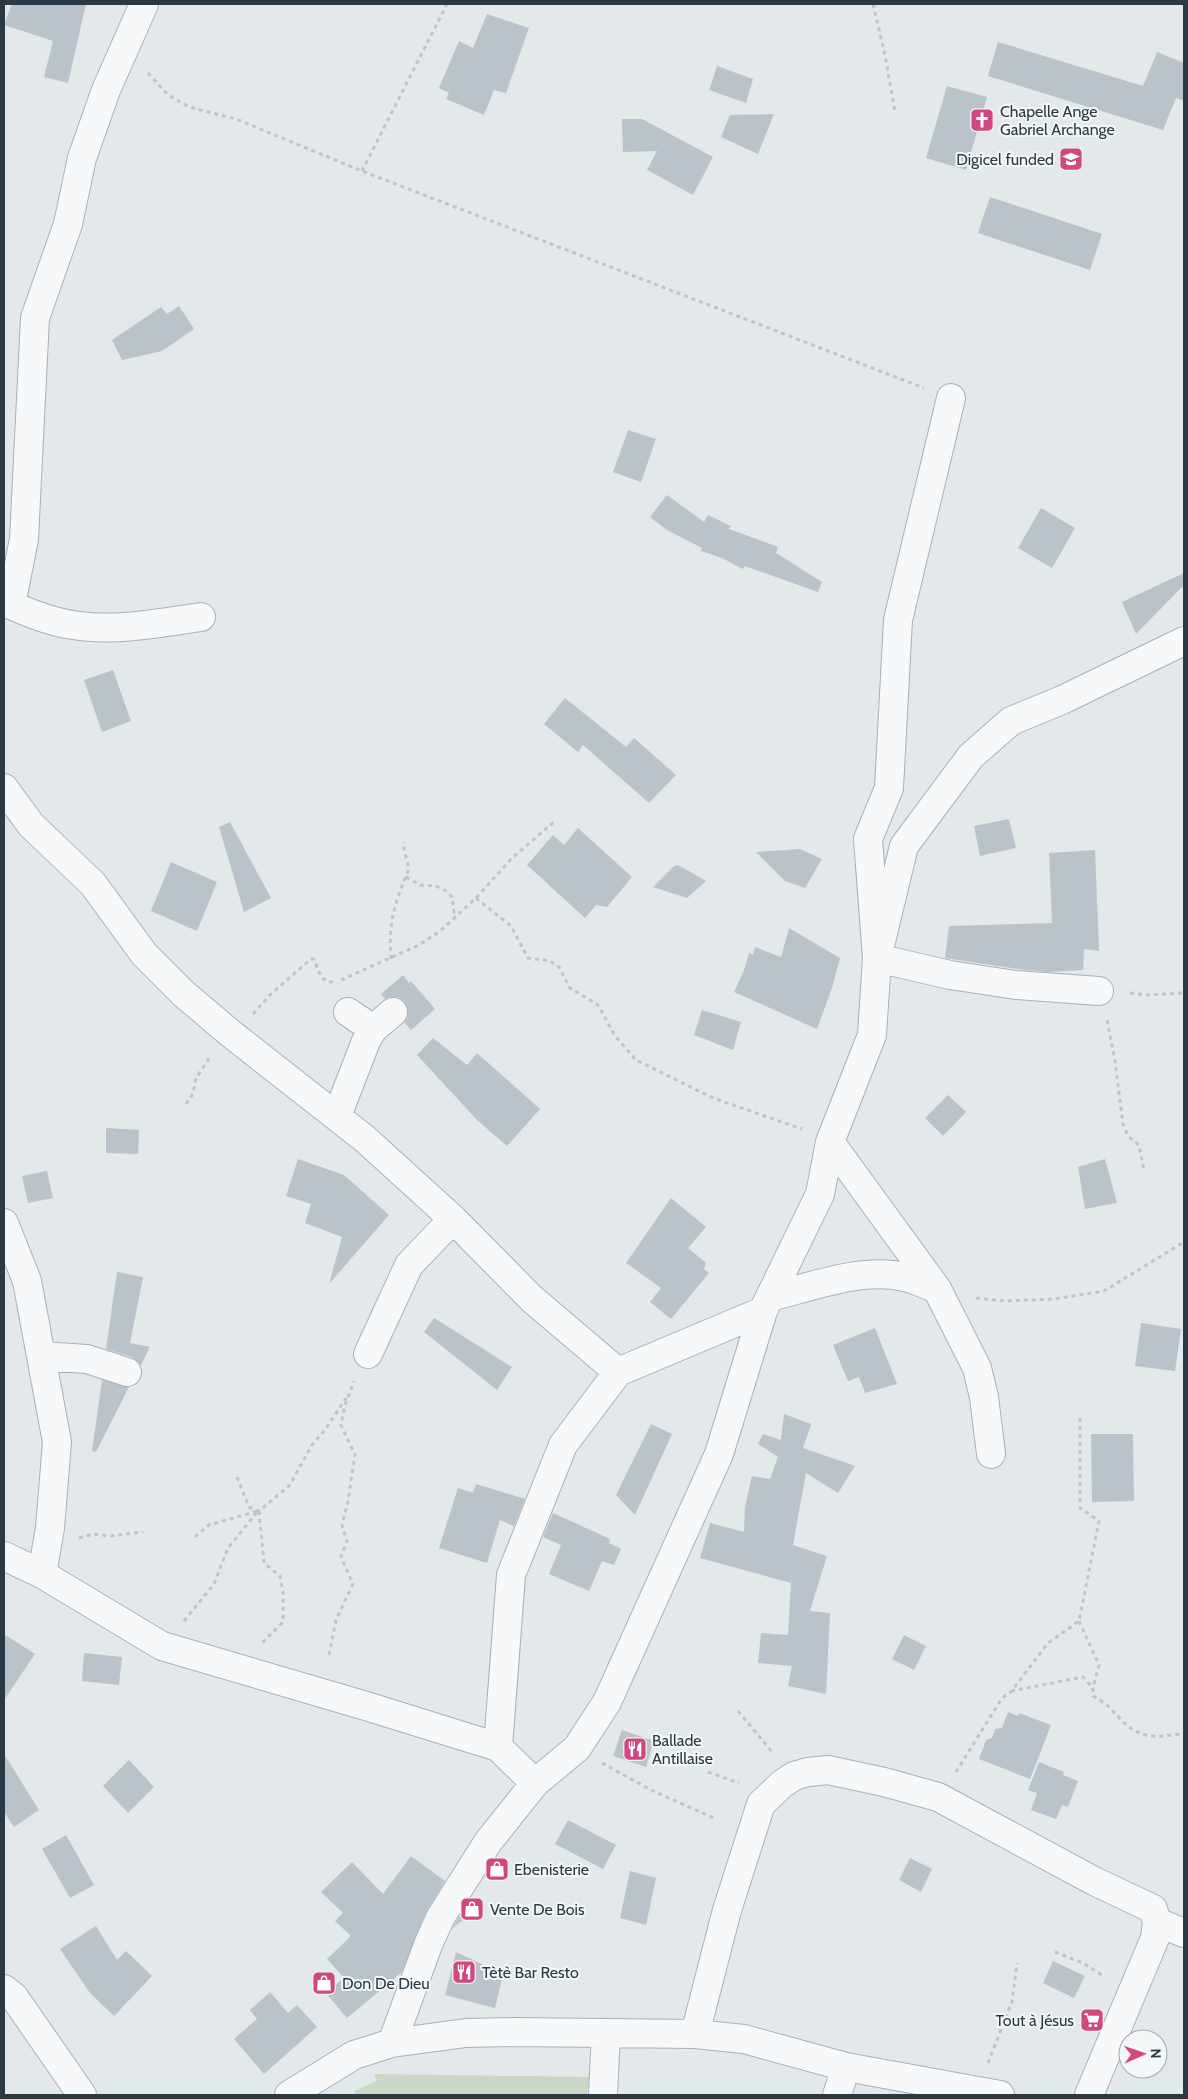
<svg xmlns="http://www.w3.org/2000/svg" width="1188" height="2099" font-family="Cabin,sans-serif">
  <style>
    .green { fill: #cdd5c4 }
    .building { fill: #bac3c9 }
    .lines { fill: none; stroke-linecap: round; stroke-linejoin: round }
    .minor-casing { stroke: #a8b0b6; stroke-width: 30 }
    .path { stroke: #bdc3c6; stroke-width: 3; stroke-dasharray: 4 4; stroke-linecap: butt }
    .minor { stroke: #f6f8f9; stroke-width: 28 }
    .labels { text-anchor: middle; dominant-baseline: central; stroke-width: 4; stroke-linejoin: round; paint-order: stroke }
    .poi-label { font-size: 16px; fill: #2a3a44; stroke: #f3f7f8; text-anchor: start }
  </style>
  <rect width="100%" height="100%" fill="#e3e8eb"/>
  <path class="green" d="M374,2074L589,2077L587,2095H356L354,2091L377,2081Z"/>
  <path class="building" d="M12,4H86L68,83L44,77L53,41L4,25Z
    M487,14L529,28L506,93L494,90L484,115L446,99L449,93L439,88L459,41L473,48Z
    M998,42L1143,86L1157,52L1184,63V101L1176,98L1163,130L988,76Z
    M717,66L753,79L746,103L709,90Z
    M947,86L987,97L966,170L926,158Z
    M774,114L758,154L721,137L730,115Z
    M622,119H642L713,157L693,195L647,170L657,151L623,152Z
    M990,197L1102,234L1090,270L978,233Z
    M179,306L194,329L162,351L122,360L112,340L161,307L167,314Z
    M628,430L656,439L641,482L613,472Z
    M667,495L704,522L708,515L731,526L729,529L778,547L776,553L822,582L818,592L745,566L743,569L722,558L701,551L702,548L667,530L650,517Z
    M1041,508L1075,528L1052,568L1018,548Z
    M1184,573V585L1136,634L1122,602Z
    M113,670L131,721L102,732L84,680Z
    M565,698L626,747L634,738L676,775L649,803L583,745L578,752L544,724Z
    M1009,819L1016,848L980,856L974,826Z
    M230,822L271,898L244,912L219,827Z
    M578,828L632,877L607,907L596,905L585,918L527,865L553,835L564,845Z
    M800,849L822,859L805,888L785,881L756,852Z
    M1095,850L1099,951L1084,949L1083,970L1047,972L1018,969L945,958L949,926L1052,923L1049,853Z
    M171,862L217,882L197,931L151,911Z
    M678,865L706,881L687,898L653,887L674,866Z
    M789,928L840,958L832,988L817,1029L734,992L744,970L749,953L753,955L755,947L781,957Z
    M403,975L409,983L411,981L435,1009L411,1030L404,1022L408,1017V1010L405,1002L398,997H391L385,999L381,994Z
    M702,1010L741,1022L733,1050L694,1035Z
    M433,1038L467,1065L477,1053L540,1109L507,1146L477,1120L417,1055Z
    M948,1095L966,1112L943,1136L925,1118Z
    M106,1128L139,1130L138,1154L106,1153Z
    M298,1159L344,1175L389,1215L329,1284L342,1237L305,1223L311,1204L286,1196Z
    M1105,1159L1117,1203L1085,1209L1078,1167Z
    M47,1171L53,1198L28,1203L22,1176Z
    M671,1198L706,1227L688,1248L706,1263L704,1269L709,1273L671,1319L650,1302L661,1288L626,1263Z
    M117,1272L143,1277L130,1343L150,1347L141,1365L132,1357L106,1349Z
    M434,1318L512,1367L497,1390L424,1332Z
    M1141,1323L1181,1329L1175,1371L1135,1366Z
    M875,1328L897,1384L865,1393L859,1377L848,1381L833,1345Z
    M102,1380L129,1387L96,1452L92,1451Z
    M784,1414L811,1424L803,1448L855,1466L838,1493L806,1473L793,1545L827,1556L810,1611L830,1613L826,1694L788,1686L792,1666L758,1663L761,1633L788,1635L791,1583L700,1558L710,1523L744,1532L745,1507L752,1476L770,1479L778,1457L758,1444L763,1434L781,1440Z
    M651,1424L672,1434L635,1515L616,1495Z
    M1091,1434H1133L1134,1501L1092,1502Z
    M476,1484L525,1499L514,1526L500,1520L487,1563L439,1548L458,1488L473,1493Z
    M553,1513L610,1539L609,1543L621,1549L614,1565L602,1561L589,1591L549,1574L561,1545L543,1537Z
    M4,1634L35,1654L4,1700Z
    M904,1635L926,1646L914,1670L892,1659Z
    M84,1653L122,1657L119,1685L82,1681Z
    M1008,1712L1018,1716L1019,1713L1051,1725L1030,1779L979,1759L986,1740L992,1738L995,1729L1002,1728Z
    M622,1730L654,1741L646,1767L613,1756Z
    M4,1754L39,1810L14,1827L4,1812Z
    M129,1760L154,1787L128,1813L103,1786Z
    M1039,1762L1064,1772L1063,1775L1078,1781L1068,1807L1062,1805L1056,1819L1031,1810L1037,1793L1028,1790Z
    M568,1820L616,1845L603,1869L555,1844Z
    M66,1835L94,1885L70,1898L42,1849Z
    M411,1856L445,1881L426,1912L402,1972L347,2018L326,1993L344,1978L327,1959L351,1936L335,1921L343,1913L321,1892L352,1862L383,1894Z
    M910,1858L932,1869L921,1892L899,1880Z
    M630,1871L656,1878L646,1925L620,1918Z
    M470,1900L478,1907L452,1929L454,1925Z
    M96,1926L117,1960L126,1951L152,1976L114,2016L90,1993L60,1949Z
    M456,1952L503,1974L495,2008L445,1995Z
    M1053,1961L1085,1976L1074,1998L1043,1983Z
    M270,1992L288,2013L297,2005L317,2027L264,2074L234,2039L257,2019L250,2010Z"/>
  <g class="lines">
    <g class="minor-casing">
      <path id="minor" d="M951,398L898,620L889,788L868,839L877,958L950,975L1016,985L1099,991
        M4,603L11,605L24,539L35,318L68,224L82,158L106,90L144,4
        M11,605C31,614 51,622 73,625C115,632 160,623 201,617
        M4,788L31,825L93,884L144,954L184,994L230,1033L365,1139L453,1219L532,1299L618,1372
        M348,1012L373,1029
        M337,1116L366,1041L373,1029L393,1012
        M830,1142L937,1289L977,1368L984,1397L991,1454
        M4,1223L27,1281L57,1442L50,1528L42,1574
        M770,1297C810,1287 863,1267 904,1277C915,1279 926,1285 937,1289
        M368,1354L409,1265L453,1219
        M41,1356L87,1359L127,1372
        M4,1556L42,1574L162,1646L366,1706L498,1747
        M535,1783L498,1747L511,1575L563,1445L618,1372L763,1311
        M1157,1922L1184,1933
        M4,1989L14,1997L82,2095
        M695,2034L727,1910L761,1804L782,1784L794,1776L808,1772L828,1770L884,1782L938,1797L1094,1881L1153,1909L1157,1922L1155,1938L1089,2095
        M392,2043L428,1945L440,1918L488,1842L535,1783L577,1748L607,1702L719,1454L763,1311L820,1194L830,1142L872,1035L877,958L904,846L971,756L1011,721L1062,700L1184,641
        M289,2095L354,2055L392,2043L466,2033L515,2032L695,2034L744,2039L846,2067L1000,2095
        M603,2095L606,2033
        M837,2095L846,2067"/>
    </g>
    <path class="path" d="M873,4L885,55L895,112
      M148,73L168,95L189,107L236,119L362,171L924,388
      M362,171L447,4
      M406,877L420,885L436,886L446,891L452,897L455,919
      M476,898L511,926L528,958L550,961L559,967L570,988L598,1005L615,1036L636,1060L713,1098L802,1129
      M391,959C388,922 395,902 409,869L404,849V842
      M341,980L417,946L439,932L476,898L512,858L554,822
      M1130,993L1146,995L1184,993
      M253,1014L272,993L311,959H314L321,977L328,982H335
      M1107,1020L1115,1061L1123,1124L1128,1136L1139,1145L1144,1171
      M186,1104L193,1094L196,1078L210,1057
      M976,1298L1005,1301L1054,1299L1104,1291L1184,1242
      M237,1477L249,1507L259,1511L290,1485L312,1445L325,1430L346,1398
      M259,1511L264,1563L280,1576L283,1592V1622L262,1643
      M195,1537L209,1525L258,1511
      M79,1538L93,1534L111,1536L143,1532
      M184,1621L214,1584L228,1548L258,1511
      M1079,1621L1099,1665L1093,1688V1696C1098,1699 1105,1703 1109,1707C1123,1721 1131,1734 1153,1736C1162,1737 1174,1734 1184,1734
      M329,1655L336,1620L353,1584L341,1557L347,1541L342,1525L348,1501L355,1455L341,1425L345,1405L354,1381
      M1011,1691L1083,1677L1093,1688
      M738,1711L773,1753
      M602,1763L653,1791L716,1819
      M708,1772L739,1783
      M956,1772L1002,1698L1011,1692L1048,1643L1079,1621L1099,1521L1080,1508V1416
      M1055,1952L1083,1963L1105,1977
      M988,2063L1012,2002L1017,1963"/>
    <use href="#minor" class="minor"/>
  </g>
  <defs>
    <g id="church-square" transform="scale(1.25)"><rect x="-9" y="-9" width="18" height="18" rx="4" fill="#d14780" stroke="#f3f7f8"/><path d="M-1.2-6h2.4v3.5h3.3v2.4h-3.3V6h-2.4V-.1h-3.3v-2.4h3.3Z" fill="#fff"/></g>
    <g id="school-square" transform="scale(1.25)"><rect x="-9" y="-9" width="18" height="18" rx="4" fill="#d14780" stroke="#f3f7f8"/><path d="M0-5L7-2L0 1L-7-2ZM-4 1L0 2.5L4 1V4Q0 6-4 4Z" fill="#fff"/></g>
    <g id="restaurant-square" transform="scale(1.25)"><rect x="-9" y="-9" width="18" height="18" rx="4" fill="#d14780" stroke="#f3f7f8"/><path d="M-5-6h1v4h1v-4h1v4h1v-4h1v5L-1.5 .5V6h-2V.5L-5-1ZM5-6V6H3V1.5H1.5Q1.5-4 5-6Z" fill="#fff"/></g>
    <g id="shop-square" transform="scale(1.25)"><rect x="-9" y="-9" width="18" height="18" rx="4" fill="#d14780" stroke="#f3f7f8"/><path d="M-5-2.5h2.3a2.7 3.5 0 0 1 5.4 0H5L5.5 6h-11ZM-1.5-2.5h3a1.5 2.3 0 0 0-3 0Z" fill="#fff"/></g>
    <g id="supermarket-square" transform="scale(1.25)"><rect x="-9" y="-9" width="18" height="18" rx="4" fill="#d14780" stroke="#f3f7f8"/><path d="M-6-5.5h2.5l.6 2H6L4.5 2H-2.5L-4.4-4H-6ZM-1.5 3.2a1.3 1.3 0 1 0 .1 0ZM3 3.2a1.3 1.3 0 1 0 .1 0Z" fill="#fff"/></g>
  </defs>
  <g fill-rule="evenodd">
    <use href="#church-square" x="982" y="120"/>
    <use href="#school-square" x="1071" y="159"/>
    <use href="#restaurant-square" x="635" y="1749"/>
    <use href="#shop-square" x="497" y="1869"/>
    <use href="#shop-square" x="472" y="1909"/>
    <use href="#restaurant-square" x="464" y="1972"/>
    <use href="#shop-square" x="324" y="1983"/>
    <use href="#supermarket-square" x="1092" y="2020"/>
  </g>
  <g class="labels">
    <g class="poi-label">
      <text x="1000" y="111">Chapelle Ange<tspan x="1000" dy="18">Gabriel Archange</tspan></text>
      <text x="1054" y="159" text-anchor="end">Digicel funded</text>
      <text x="652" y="1740">Ballade<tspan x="652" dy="18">Antillaise</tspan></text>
      <text x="514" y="1869">Ebenisterie</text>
      <text x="490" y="1909">Vente De Bois</text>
      <text x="482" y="1972">Tètè Bar Resto</text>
      <text x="342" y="1983">Don De Dieu</text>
      <text x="1074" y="2020" text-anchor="end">Tout à Jésus</text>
    </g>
  </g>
  <rect width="1188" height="2099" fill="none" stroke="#2a3a44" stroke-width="10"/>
  <g transform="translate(1143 2054) rotate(88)"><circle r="24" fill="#f3f7f8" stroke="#a3abb0"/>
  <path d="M0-4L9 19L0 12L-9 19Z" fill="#d14780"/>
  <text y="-8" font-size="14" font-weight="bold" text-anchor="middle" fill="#2a3a44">N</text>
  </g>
</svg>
